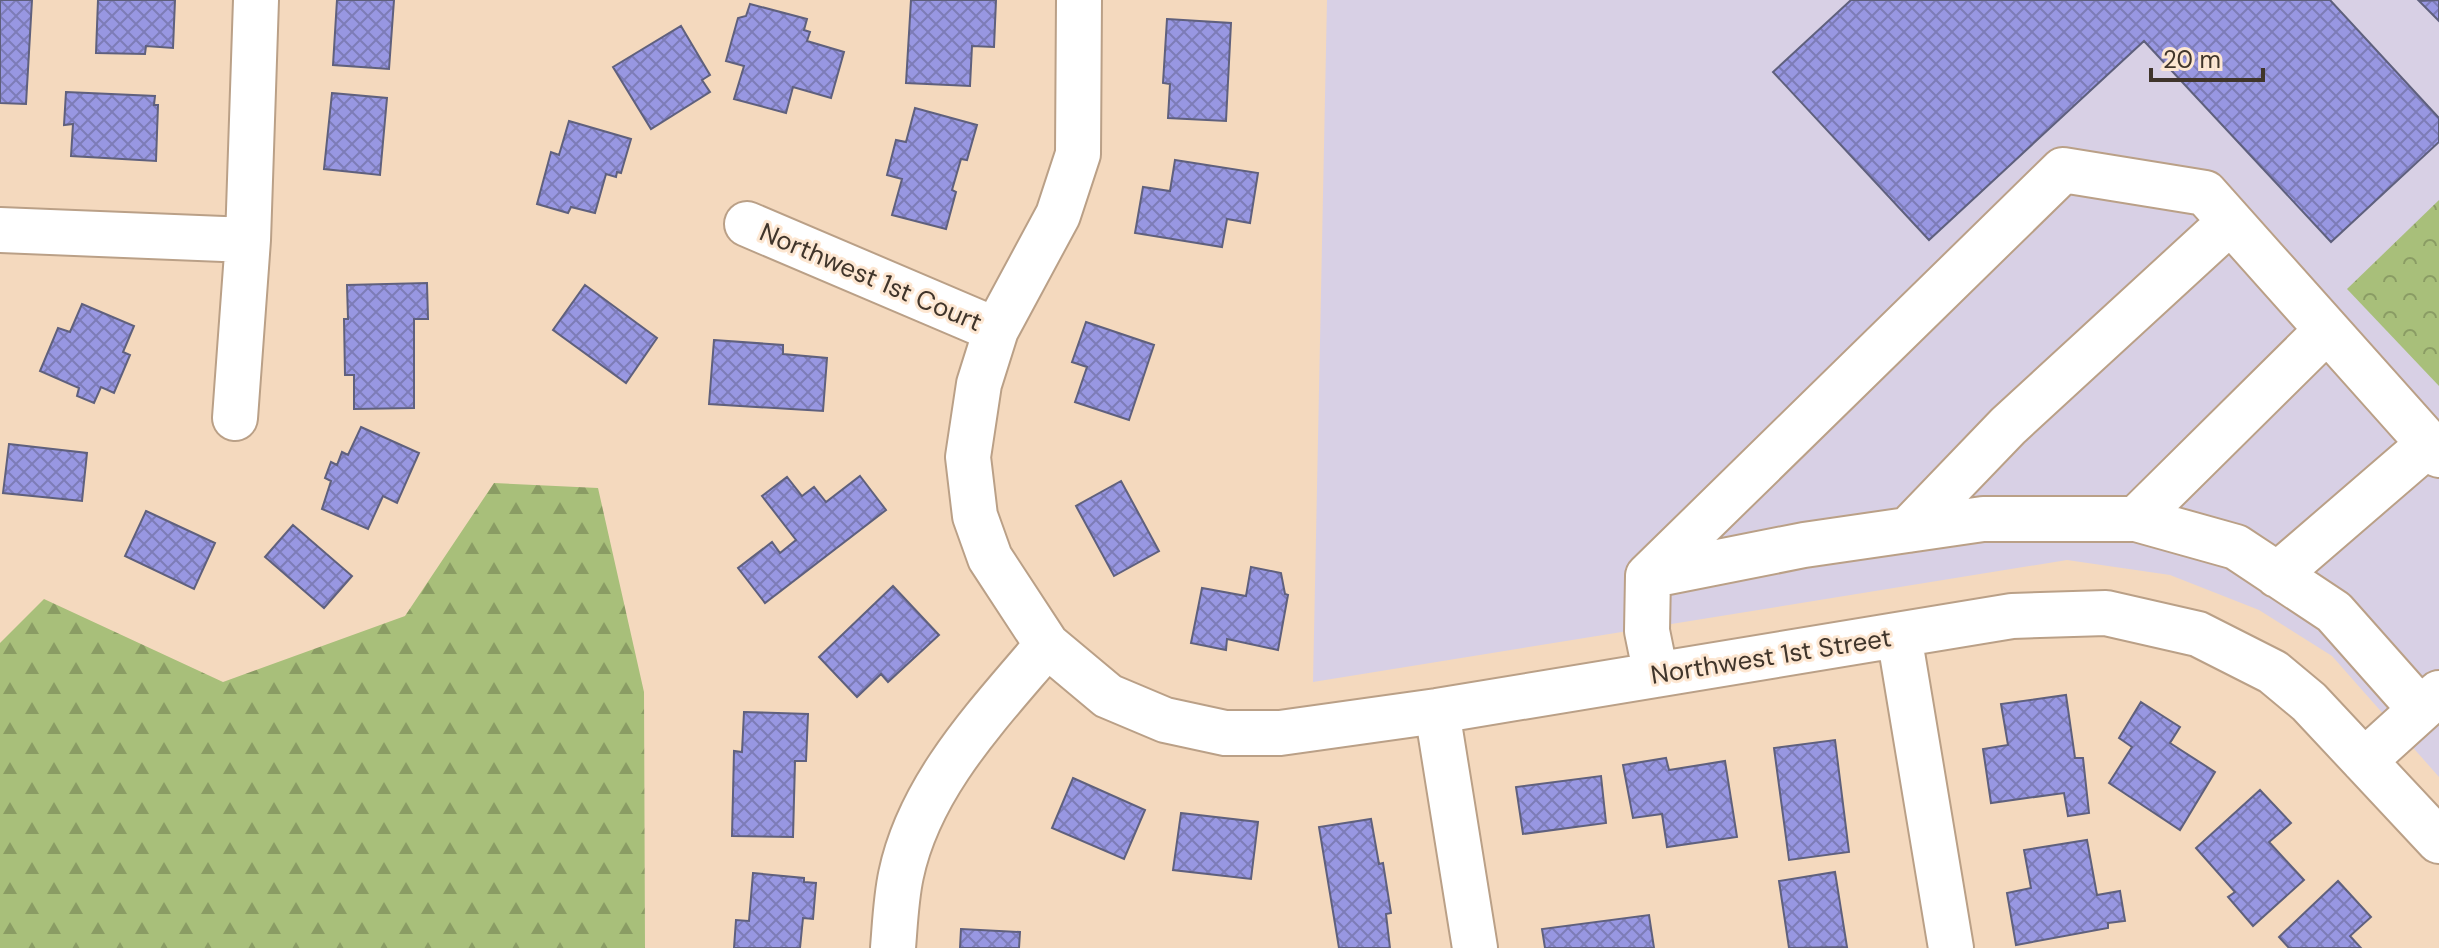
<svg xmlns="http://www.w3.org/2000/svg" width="2439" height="948" font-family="'DM Sans',sans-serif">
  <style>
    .education { fill: #d8d0e5 }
    .forest { fill: url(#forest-firs) }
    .park { fill: url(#park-crowns) }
    .building { fill: url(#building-cross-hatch); stroke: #5f607d; stroke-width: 2 }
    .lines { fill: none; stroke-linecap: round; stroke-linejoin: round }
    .minor-casing { stroke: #baa087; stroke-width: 48 }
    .minor { stroke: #fff; stroke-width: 44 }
    .labels { text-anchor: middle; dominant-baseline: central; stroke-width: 6; stroke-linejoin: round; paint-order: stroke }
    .street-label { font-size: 26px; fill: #40352b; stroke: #fde7d2 }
  </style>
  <defs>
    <pattern id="forest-firs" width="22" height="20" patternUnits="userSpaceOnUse" patternTransform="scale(2)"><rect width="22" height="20" fill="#a8bf7a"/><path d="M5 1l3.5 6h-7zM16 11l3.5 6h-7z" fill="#8a9c64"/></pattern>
    <pattern id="park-crowns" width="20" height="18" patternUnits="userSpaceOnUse" patternTransform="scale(2)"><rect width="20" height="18" fill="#a8bf7a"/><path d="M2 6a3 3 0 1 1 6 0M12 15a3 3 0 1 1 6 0" fill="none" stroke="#8a9c64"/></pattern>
    <pattern id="building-cross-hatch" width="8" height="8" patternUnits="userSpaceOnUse" patternTransform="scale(2)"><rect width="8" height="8" fill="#9897e2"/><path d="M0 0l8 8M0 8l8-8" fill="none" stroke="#7d7cb7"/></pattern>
  </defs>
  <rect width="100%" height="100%" fill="#f4d9be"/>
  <path class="education" d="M1327,0H2439V777L2332,656L2259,610L2170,575L2067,560L1313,682Z"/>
  <path class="forest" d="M494,483L598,488L644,692L645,948H0V643L44,599L223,682L405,616Z"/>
  <path class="park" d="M2439,200V386L2347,289Z"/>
  <path class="building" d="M0,0H32L26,104L0,103Z
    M98,0H175L173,48L146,46L145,54L96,53Z
    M337,0H394L389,69L333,65Z
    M911,0H996L994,47L972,46L970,86L906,83Z
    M1851,0H2330L2439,118V142L2331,242L2144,41L1929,240L1773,72Z
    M2439,0V21L2419,1Z
    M750,4L807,19L804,30L810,32L807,41L844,52L831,98L793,87L786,113L734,99L744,66L726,61L738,18L746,16Z
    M1167,19L1231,23L1226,121L1168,118L1170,84L1163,83Z
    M681,26L710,75L702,80L710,92L651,129L613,67Z
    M66,92L155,96L154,105H158L156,161L71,156L73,124L64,125Z
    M332,93L387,98L380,175L324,169Z
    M915,108L977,125L967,160L961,159L952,190L956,192L946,229L892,215L902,179L887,175L896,140L906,142Z
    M569,121L631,139L621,173L617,172L616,177L606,174L595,213L571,207L568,213L537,204L551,152L559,155Z
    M1175,160L1258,173L1250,223L1227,219L1222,247L1135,233L1143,187L1170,191Z
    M427,283L428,319H414V408L354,409V375H345L344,319H348L347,285Z
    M585,285L657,338L626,383L553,330Z
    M82,304L134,326L123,352L130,355L114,393L101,387L94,403L77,396L79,388L40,371L58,328L70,332Z
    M1086,322L1154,345L1129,420L1075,402L1087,367L1072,362Z
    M714,340L783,345V354L827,358L823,411L709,404Z
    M361,427L419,453L397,503L383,496L368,529L322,509L331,481L325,478L331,462L337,465L342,452L348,455Z
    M9,444L87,453L82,501L3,493Z
    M860,476L886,510L765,603L738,568L772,542L780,553L796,540L762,496L787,477L802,496L814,487L826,502Z
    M1121,481L1159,551L1114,576L1076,506Z
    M146,511L215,543L194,589L125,556Z
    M293,525L352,576L324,608L265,557Z
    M1251,567L1281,573L1285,594L1288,595L1278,650L1227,639L1226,650L1191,643L1202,588L1246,596Z
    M893,586L939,635L888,682L881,674L857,697L819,657Z
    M2066,695L2075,758H2083L2089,813L2068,816L2064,793L1991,803L1983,749L2008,745L2001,704Z
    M2141,702L2180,727L2170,743L2215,772L2180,830L2109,783L2132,747L2119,738Z
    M744,712L808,714L806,761H795L793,837L732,836L734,751L742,752Z
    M1835,740L1849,852L1789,860L1774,748Z
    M1666,758L1669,770L1725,761L1737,837L1667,847L1662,814L1633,818L1623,765Z
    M1601,776L1606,823L1523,834L1516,787Z
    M1073,778L1145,810L1124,859L1052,828Z
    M2260,790L2291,823L2269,842L2304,880L2253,926L2228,897L2235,892L2196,848Z
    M1181,813L1258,822L1251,879L1173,870Z
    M1371,819L1379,864L1383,863L1391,913L1386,914L1390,948H1339L1319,827Z
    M2087,840L2097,895L2120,891L2125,921L2108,923V928L2016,945L2007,893L2031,888L2024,850Z
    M1835,872L1847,947L1789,948L1779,881Z
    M753,873L804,878V882L816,883L813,919L803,918L800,948H734L736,920L749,921Z
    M2338,881L2371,917L2350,936L2361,948H2289L2279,937Z
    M1649,915L1654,948H1545L1542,929Z
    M961,929L1020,932L1019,948H960Z"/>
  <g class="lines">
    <g class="minor-casing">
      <path id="minor" d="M1079,0L1078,154L1058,215L996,330L979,384L968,457L975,516L990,558L1047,645L1108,696L1165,720L1225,733H1280L1437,711L2012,616L2106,613L2198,634L2273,672L2309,702L2439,841
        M747,224L996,330
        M0,230L248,240
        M235,418L248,240L256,0
        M2136,519L2327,330
        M1908,530L2008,426L2230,222
        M2277,575L2429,444
        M1648,576L1804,545L1983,519H2136L2236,547L2334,612L2420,709
        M1899,635L1951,948
        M1656,675L1647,631L1648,576L2063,170L2205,193L2439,455
        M1437,711L1475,948
        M2364,761L2439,693
        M893,948C895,924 896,898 901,875C920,784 990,713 1047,645"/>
    </g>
    <use href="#minor" class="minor"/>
  </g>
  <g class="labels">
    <g class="street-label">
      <text transform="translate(871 277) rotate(23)">Northwest 1st Court</text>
      <text transform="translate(1771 656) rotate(-9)">Northwest 1st Street</text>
    </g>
  </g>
  <path d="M2151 68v12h112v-12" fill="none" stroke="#40352b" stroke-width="4"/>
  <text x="2163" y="68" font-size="24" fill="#40352b" stroke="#fde7d2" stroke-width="6" paint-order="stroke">20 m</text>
</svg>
